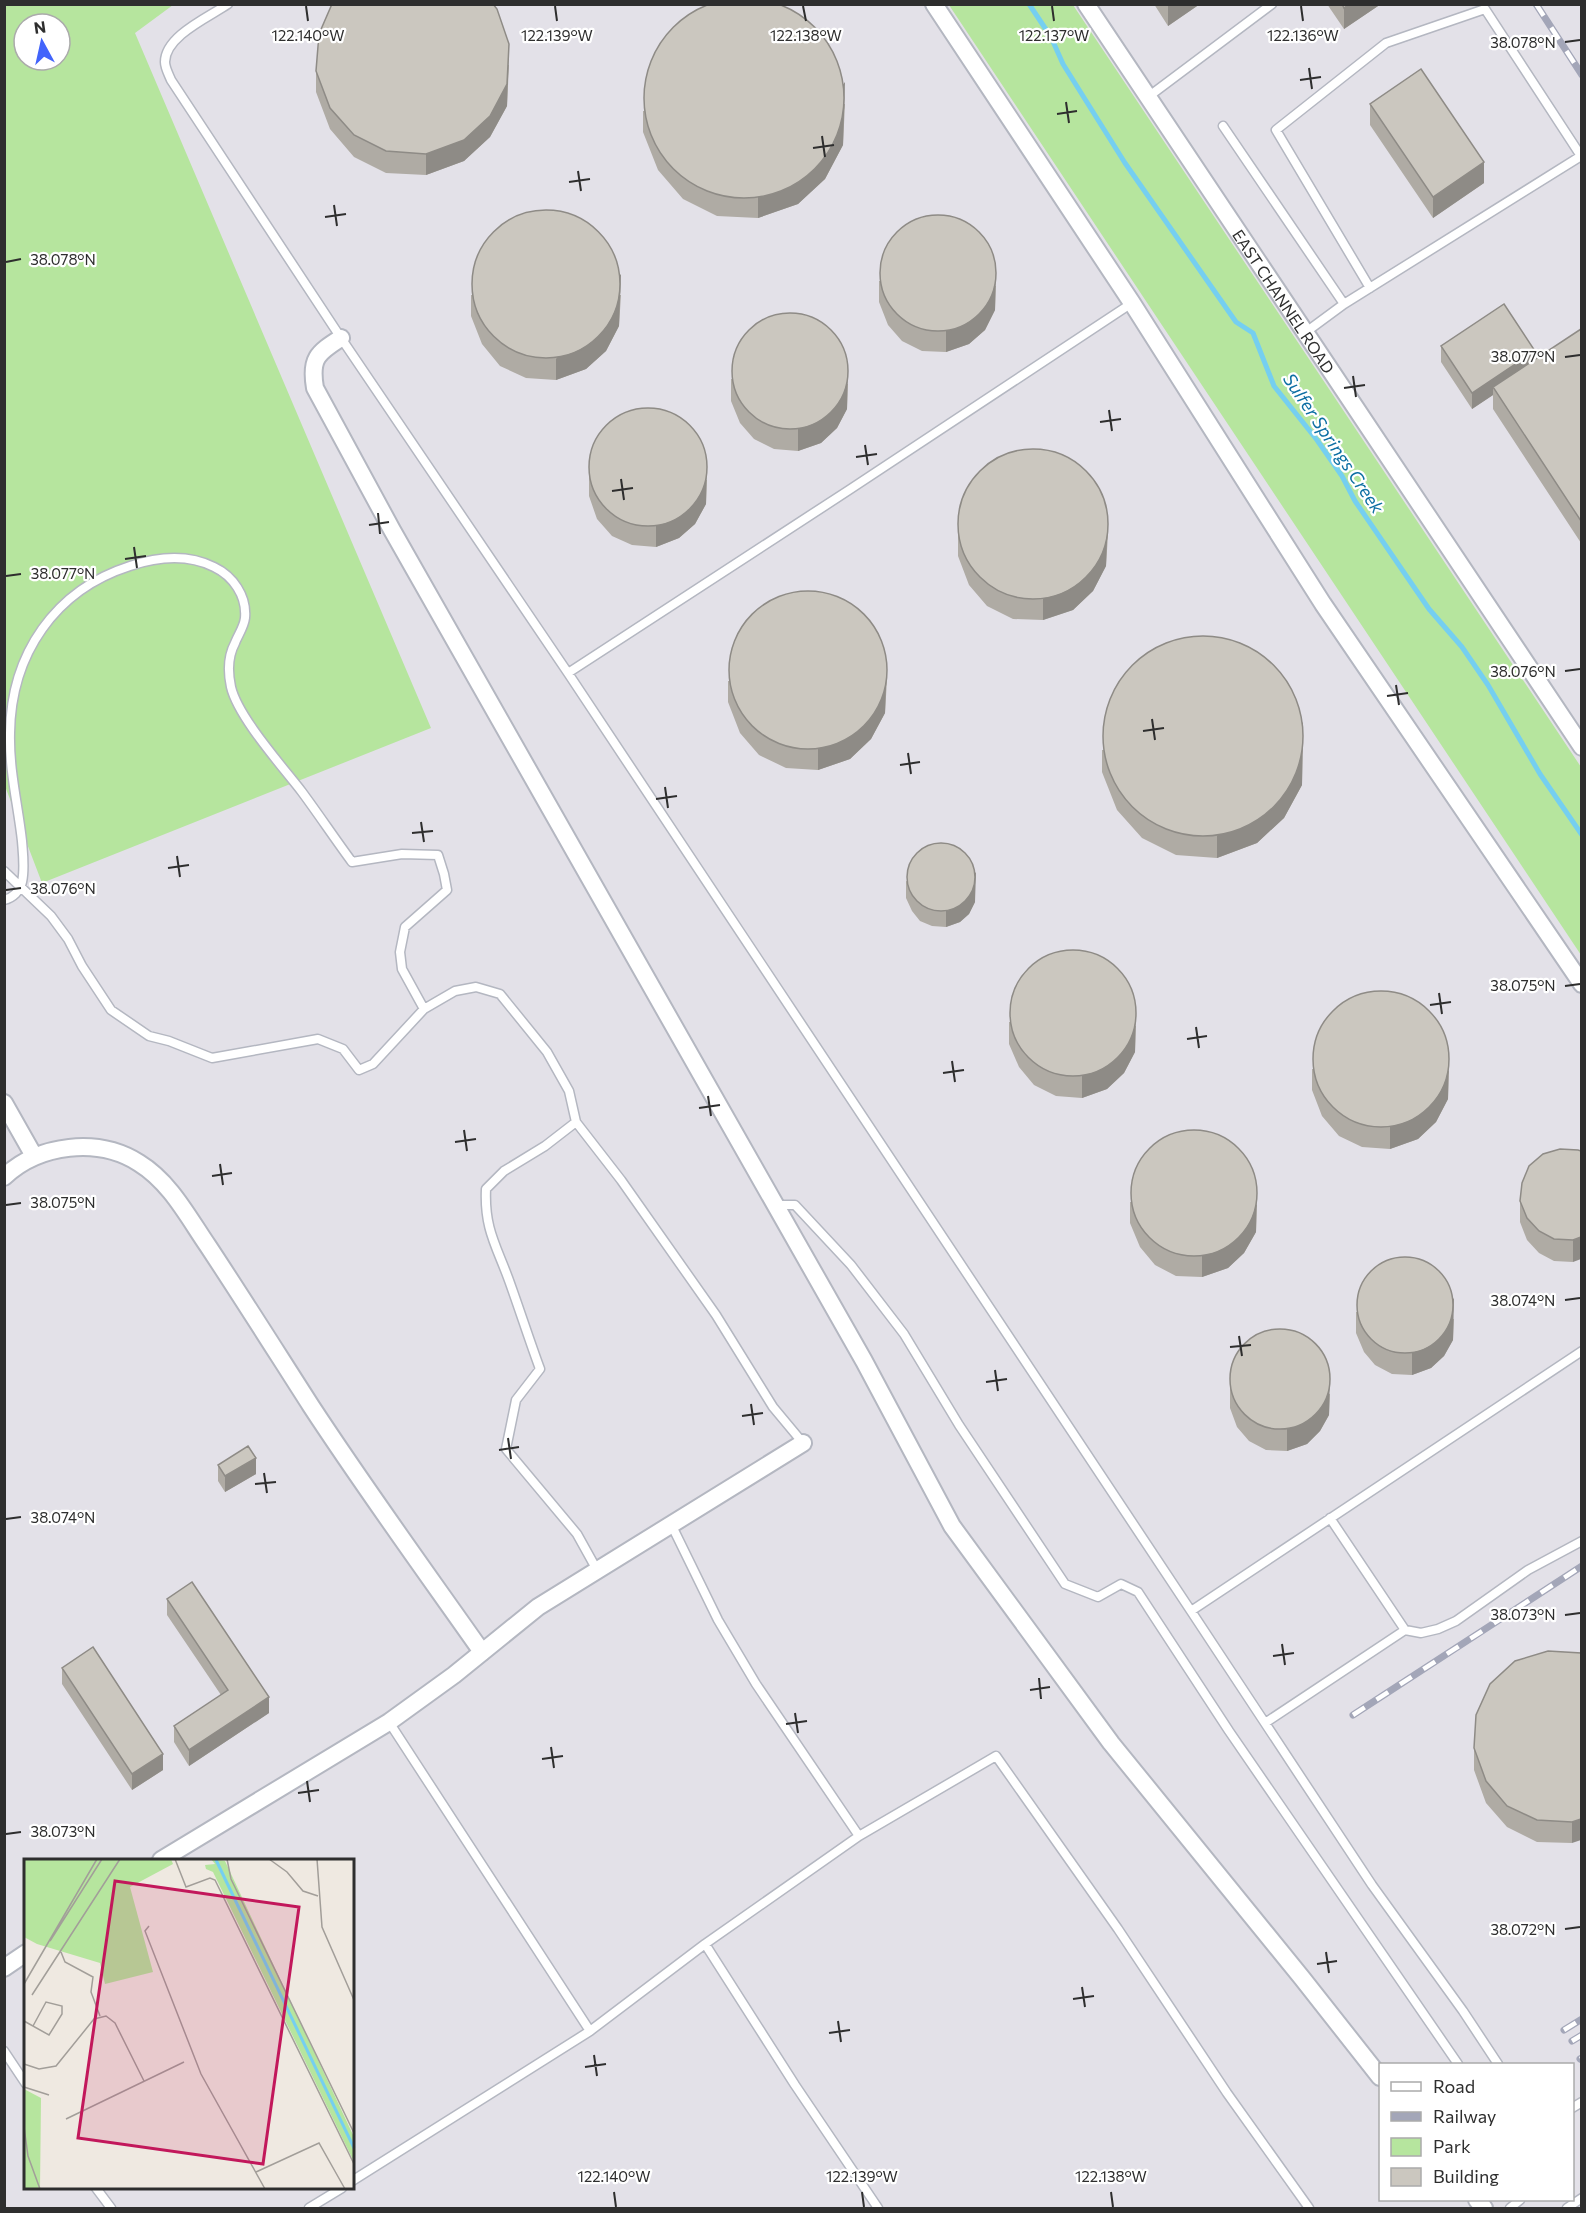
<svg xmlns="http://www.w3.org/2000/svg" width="1586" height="2213" font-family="Commissioner,sans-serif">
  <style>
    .industrial { fill: #e3e1e8; fill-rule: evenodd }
    .green { fill: #b6e59e; fill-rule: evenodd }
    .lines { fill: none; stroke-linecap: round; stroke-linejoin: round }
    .stream { stroke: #75cff0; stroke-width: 5 }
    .service-casing { stroke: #b4b7c1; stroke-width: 11 }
    .minor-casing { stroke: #b4b7c1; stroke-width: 20 }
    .service { stroke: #fff; stroke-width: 8 }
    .minor { stroke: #fff; stroke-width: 16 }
    .rail-casing { stroke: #a3a6b8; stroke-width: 7 }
    .rail { stroke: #fff; stroke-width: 4.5; stroke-dasharray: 14; stroke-linecap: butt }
    .wall { fill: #afaba4 }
    .shaded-wall { fill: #8e8b86 }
    .building { fill: #cbc7bf; stroke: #8e8b86; stroke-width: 1.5 }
    .ticks { fill: none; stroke: #2e2e2e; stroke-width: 2 }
    .labels { text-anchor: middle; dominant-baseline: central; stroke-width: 4.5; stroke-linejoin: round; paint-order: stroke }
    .street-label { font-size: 16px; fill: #2e2e2e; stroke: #fff }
    .water-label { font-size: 18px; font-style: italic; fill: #0d6fa3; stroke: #fff }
    .inset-river { fill: none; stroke: #75cff0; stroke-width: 3 }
    .inset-road { fill: none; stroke: #a29e99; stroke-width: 1.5 }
    .view { fill: #c2185b; fill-opacity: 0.15; stroke: #c2185b; stroke-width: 3 }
    .inset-edge { fill: none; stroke: #2e2e2e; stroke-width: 3 }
    .ticks-label { font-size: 15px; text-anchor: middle; fill: #2e2e2e; stroke: #fff; stroke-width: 4.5; stroke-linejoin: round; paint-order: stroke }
  </style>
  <rect width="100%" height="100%" fill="#efe9e1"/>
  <path class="industrial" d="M170,5H965L1581,922V2208H5V20L24,24V60H60ZM26,1860H352V2188H26ZM1380,2064H1572V2200H1380Z
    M1007,5H1581V867Z"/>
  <path class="green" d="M5,5H173L135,33L431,728L42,883L5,786ZM24,24H60V60H24Z
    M949,5H1073L1581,767V955Z"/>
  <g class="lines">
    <path class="stream" d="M1029,4L1051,37L1063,64L1083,96L1125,163L1236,322L1253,333L1274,386L1317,440L1342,476L1355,501L1429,609L1462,647L1488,685L1540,774L1582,835"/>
    <g class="service-casing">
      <path id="service" d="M228,4C209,17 165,36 165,62C165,68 169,75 171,80L341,338L568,673L1191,1611L1582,1351
        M1148,97L1272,4
        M1223,126L1344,304L1306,332
        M1344,304L1581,156L1485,9L1386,43L1276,130L1370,288
        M568,673L849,490L1132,303
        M4,871L51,916L68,939L82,966L111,1010L149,1036L169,1041L212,1058L318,1039L343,1049L359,1070L373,1064L424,1009
        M4,900C13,898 20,891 22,882C25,869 23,854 22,841C18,805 9,770 10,733C11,654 55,590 130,566C157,557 188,554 214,567C233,576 247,596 245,618C244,627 238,635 235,643C228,656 228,673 231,687C238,717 282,766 302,792C319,815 335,839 352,862L402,854L438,855L444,874L447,890L405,927L400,952L402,969L424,1009L455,991L476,987L500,994L547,1052L569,1091L576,1122L621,1180L716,1315L773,1407L803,1443
        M576,1122L545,1146L504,1171L486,1189C484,1231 498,1248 511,1286C521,1314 530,1342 540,1369L516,1400L506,1449L577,1534L597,1570
        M776,1205H795L851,1265L904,1334L959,1425L1065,1584L1098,1597L1121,1584L1138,1592L1229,1731L1458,2064
        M1330,1518L1405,1630L1421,1633L1438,1629L1456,1621L1528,1570L1582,1541
        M1191,1611L1372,1885L1463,2011L1498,2064
        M1265,1723L1405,1630
        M859,1836L996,1756L1118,1929L1227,2093L1309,2208
        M705,1944L795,2085L878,2208
        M590,2031L705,1944L859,1836L756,1684L718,1620L671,1524
        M4,2051L26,2084
        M1572,2108L1582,2102
        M352,2181L590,2031L389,1722
        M96,2188L111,2208
        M309,2208L342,2188
        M1510,2208L1520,2200
        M1567,2208L1582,2198"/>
    </g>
    <g class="minor-casing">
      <g id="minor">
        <path d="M934,4L1132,303L1323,604L1582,984"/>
        <path id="s1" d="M1086,4L1582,747"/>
        <path d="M341,338C317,353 310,359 315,388L392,530L864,1361L952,1526L1111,1743L1302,1978L1380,2077"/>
        <path d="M4,1103L34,1156"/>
        <path d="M4,1177C39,1144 98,1137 139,1163C170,1182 188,1217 208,1246C243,1299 277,1353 311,1406C366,1490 425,1571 482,1652"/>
        <path d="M161,1860L389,1722L454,1675L538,1607L803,1443"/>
        <path d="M4,1968L26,1953"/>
        <path d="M1477,2200L1484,2208"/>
      </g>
    </g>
    <use href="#service" class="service"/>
    <use href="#minor" class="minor"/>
    <g class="rail-casing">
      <path id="rail" d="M1536,4L1582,75
        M1353,1715L1582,1566
        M1564,2030L1582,2019
        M1572,2041L1582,2035
        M1580,2059L1582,2058"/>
    </g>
    <use href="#rail" class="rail"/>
  </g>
  <path class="wall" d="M1154,4H1200L1168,26Z
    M1327,4H1381L1344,29Z
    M509,65L507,106L490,137L464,161L426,175L386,173L354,157L330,129L316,92V71Z
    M845,104L843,145L825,179L798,204L758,218L717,216L683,199L658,170L643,132V111Z
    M1370,104L1484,183L1433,218L1370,125Z
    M879,281L996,286L995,310L985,330L969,344L946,352L922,351L902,341L888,325L879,302Z
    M471,295H621L619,326L606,351L586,369L556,380L526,378L500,366L482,344L471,316Z
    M1581,329V543L1493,409V395L1472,409L1441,362V346L1535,360Z
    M731,379L848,384L847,409L837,428L821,443L798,451L774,449L754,439L740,423L731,401Z
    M589,475L707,480L706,504L695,524L679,538L656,547L632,545L612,536L597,519L589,496Z
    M958,535H1108L1106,566L1093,591L1073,610L1043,620L1013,619L987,606L969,585L958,556Z
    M887,680L885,713L871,739L850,759L818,770L786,768L759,755L740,733L728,702V681Z
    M1303,743L1302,785L1284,818L1257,843L1217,858L1176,855L1142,838L1117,810L1102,772V750Z
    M906,881L975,902L969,914L960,922L946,927L932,926L920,921L912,911L906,898Z
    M1009,1022L1136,1026L1135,1052L1124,1073L1107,1089L1082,1098L1056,1096L1034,1085L1019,1067L1009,1044Z
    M1312,1069L1449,1071L1448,1099L1436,1122L1418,1139L1390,1149L1362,1147L1339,1136L1322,1116L1312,1090Z
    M1578,1150L1573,1262L1554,1261L1539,1253L1527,1240L1520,1222V1201Z
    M1130,1202L1257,1205L1256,1232L1244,1253L1228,1268L1202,1277L1176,1276L1155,1265L1140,1247L1130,1223Z
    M1356,1312L1454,1319L1453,1340L1444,1356L1431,1368L1412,1375L1392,1374L1375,1365L1364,1352L1356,1333Z
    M1230,1387L1330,1394L1329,1415L1320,1431L1307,1444L1287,1451L1266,1450L1249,1441L1237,1427L1230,1408Z
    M218,1465L256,1474L225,1492L218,1481Z
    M167,1599L269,1713L189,1766L174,1742V1726L221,1695L167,1615Z
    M1580,1653L1572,1843L1537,1842L1507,1827L1486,1803L1474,1770V1748Z
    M62,1668L163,1770L132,1790L62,1684Z"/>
  <path class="shaded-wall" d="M1168,4H1200L1168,26Z
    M1349,4H1381L1344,29V8Z
    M509,44L507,106L490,137L464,161L426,175V154Z
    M845,82L843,145L825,179L798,204L758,218V197Z
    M1484,162V183L1433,218V197Z
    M996,264L995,310L985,330L969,344L946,352V331Z
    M621,274L619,326L606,351L586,369L556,380V359Z
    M1535,351V367L1493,387V395L1472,409V393Z
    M848,363L847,409L837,428L821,443L798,451V429Z
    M707,458L706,504L695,524L679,538L656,547V526Z
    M1108,514L1106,566L1093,591L1073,610L1043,620V599Z
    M887,659L885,713L871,739L850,759L818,770V749Z
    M1303,722L1302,785L1284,818L1257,843L1217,858V836Z
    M976,872L975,902L969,914L960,922L946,927V911Z
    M1136,1004L1135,1052L1124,1073L1107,1089L1082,1098V1076Z
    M1449,1049L1448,1099L1436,1122L1418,1139L1390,1149V1127Z
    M1257,1184L1256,1232L1244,1253L1228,1268L1202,1277V1256Z
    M1581,1237V1259L1573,1262V1240Z
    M1454,1298L1453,1340L1444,1356L1431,1368L1412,1375V1353Z
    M1330,1372L1329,1415L1320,1431L1307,1444L1287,1451V1429Z
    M256,1458V1474L225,1492V1476Z
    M269,1697V1713L189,1766V1750Z
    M163,1754V1770L132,1790V1774Z
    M1581,1819V1840L1572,1843V1822Z"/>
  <path class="building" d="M644 98a100 100 0 1 1 200 0a100 100 0 1 1-200 0Z
    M332,4H493L497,9L509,44L507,84L490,116L464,140L426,154L386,151L354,135L330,108L316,71L319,34Z
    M1342,4H1349L1344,8Z
    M1421,69L1484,162L1433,197L1370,104Z
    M472 284a74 74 0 1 1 148 0a74 74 0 1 1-148 0Z
    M880 273a58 58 0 1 1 116 0a58 58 0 1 1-116 0Z
    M1504,304L1535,351L1472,393L1441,346Z
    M732 371a58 58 0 1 1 116 0a58 58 0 1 1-116 0Z
    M1581,329V521L1493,387Z
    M589 467a59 59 0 1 1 118 0a59 59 0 1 1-118 0Z
    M958 524a75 75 0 1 1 150 0a75 75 0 1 1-150 0Z
    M729 670a79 79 0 1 1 158 0a79 79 0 1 1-158 0Z
    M1103 736a100 100 0 1 1 200 0a100 100 0 1 1-200 0Z
    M907 877a34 34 0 1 1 68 0a34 34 0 1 1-68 0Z
    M1010 1013a63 63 0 1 1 126 0a63 63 0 1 1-126 0Z
    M1313 1059a68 68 0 1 1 136 0a68 68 0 1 1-136 0Z
    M1131 1193a63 63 0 1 1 126 0a63 63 0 1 1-126 0Z
    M1560,1149L1578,1150L1581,1151V1237L1573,1240L1554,1239L1539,1231L1527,1218L1520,1201L1522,1183L1529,1166L1543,1154Z
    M1357 1305a48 48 0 1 1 96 0a48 48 0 1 1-96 0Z
    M1230 1379a50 50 0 1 1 100 0a50 50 0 1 1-100 0Z
    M248,1446L256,1458L225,1476L218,1465Z
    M192,1582L269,1697L189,1750L174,1726L228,1690L167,1599Z
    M93,1647L163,1754L132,1774L62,1668Z
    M1548,1651L1581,1653V1819L1572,1822L1537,1820L1507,1806L1486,1781L1474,1748L1476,1715L1490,1684L1515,1661Z"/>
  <path class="ticks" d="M306,6L308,21M555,6L557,21M803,6L806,21M1052,6L1054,21M1301,6L1303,21M1565,42L1580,40M1309,68L1312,89M1300,80L1321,77M1066,102L1069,123M1057,114L1077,111M822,136L825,157M813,148L834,145M578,171L581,191M569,182L590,179M334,205L337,226M325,217L346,214M6,262L21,259M1565,357L1580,355M1353,376L1356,397M1344,388L1365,385M1109,410L1112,431M1100,422L1121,419M865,445L868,465M856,457L877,454M621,479L624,500M612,491L633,488M378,513L380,534M369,525L389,522M134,547L137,568M125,559L146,556M6,576L21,574M1565,671L1580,669M1396,685L1399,705M1387,696L1408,693M1152,719L1155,740M1143,731L1164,728M908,753L911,774M900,765L920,762M665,787L668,808M656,799L677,796M421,822L424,842M412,833L433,831M177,856L180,877M168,868L189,865M6,890L21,888M1565,986L1580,984M1439,993L1442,1014M1430,1005L1451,1002M1196,1027L1199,1048M1187,1039L1207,1036M952,1061L955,1082M943,1073L964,1070M708,1096L711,1116M699,1108L720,1105M464,1130L467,1151M455,1142L476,1139M220,1164L223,1185M212,1176L232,1173M6,1205L21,1203M1565,1300L1580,1298M1239,1336L1242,1356M1230,1347L1251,1345M995,1370L998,1391M986,1382L1007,1379M751,1404L754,1425M742,1416L763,1413M508,1438L511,1459M499,1450L519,1447M264,1473L267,1493M255,1484L276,1482M6,1519L21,1517M1565,1615L1580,1613M1282,1644L1285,1665M1273,1656L1294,1653M1039,1678L1041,1699M1030,1690L1050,1687M795,1713L798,1733M786,1724L807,1721M551,1747L554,1768M542,1759L563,1756M307,1781L310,1802M298,1793L319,1790M6,1834L21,1832M1565,1929L1580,1927M1326,1952L1329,1973M1317,1964L1337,1961M1082,1987L1085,2007M1073,1999L1094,1996M838,2021L841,2042M829,2033L850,2030M594,2055L597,2076M585,2067L606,2064M614,2192L616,2207M862,2192L864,2207M1111,2192L1113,2207"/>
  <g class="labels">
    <g class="street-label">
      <text stroke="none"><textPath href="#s1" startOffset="357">EAST CHANNEL ROAD</textPath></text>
    </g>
    <g class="water-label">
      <text transform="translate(1334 443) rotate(56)">Sulfer Springs Creek</text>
    </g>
  </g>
  <g transform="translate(24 1859)">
    <rect width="330" height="330" fill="#efe9e1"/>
    <path d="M0,0H147L149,5L106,28L129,113L81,125L76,104L13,85L0,78ZM187,0L201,2L330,278V303L189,13L182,10L181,6L191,5ZM0,230L17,239L16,330H0Z" fill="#b6e59e"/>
    <path class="inset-river" d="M192,1L330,289"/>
    <path class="inset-road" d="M151,0L162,28L186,19L191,21L330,305M172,0H191M203,0L207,20L330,274M245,0L263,13L279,32L294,37M293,0L298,68L330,141M125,67L121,72L177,215L241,330M26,82L78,0M37,93L41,103L69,118L67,133L76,157M0,125L73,0M8,136L96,0M0,162L25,176L38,155V147L22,143L9,167M0,205L15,210L32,207L70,160L82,157L91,164L120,222M0,228L25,236M42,260L160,203M0,268L4,297L16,330M232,313L295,284L321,330"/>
    <path class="view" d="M91,22L275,48L239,305L54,279Z"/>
    <rect width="330" height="330" class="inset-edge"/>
  </g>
  <g class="ticks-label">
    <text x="308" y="41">122.140°W</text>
    <text x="557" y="41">122.139°W</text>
    <text x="806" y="41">122.138°W</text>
    <text x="1054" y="41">122.137°W</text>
    <text x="1303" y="41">122.136°W</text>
    <text x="1523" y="48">38.078°N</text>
    <text x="63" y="265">38.078°N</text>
    <text x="1523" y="362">38.077°N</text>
    <text x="63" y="579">38.077°N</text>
    <text x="1523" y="677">38.076°N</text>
    <text x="63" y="894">38.076°N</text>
    <text x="1523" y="991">38.075°N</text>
    <text x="63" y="1208">38.075°N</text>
    <text x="1523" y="1306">38.074°N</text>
    <text x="63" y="1523">38.074°N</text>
    <text x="1523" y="1620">38.073°N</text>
    <text x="63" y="1837">38.073°N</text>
    <text x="1523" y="1935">38.072°N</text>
    <text x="614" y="2182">122.140°W</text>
    <text x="862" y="2182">122.139°W</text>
    <text x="1111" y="2182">122.138°W</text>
  </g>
  <rect width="1586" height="2213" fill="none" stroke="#2e2e2e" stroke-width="12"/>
  <rect x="1379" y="2063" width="195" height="138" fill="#ffffff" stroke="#ababab" stroke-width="1.5"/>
  <rect x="1391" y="2082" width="30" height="9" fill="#ffffff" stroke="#ababab" stroke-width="1.5"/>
  <text x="1433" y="2093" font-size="18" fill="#2e2e2e">Road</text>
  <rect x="1391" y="2112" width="30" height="9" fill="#a3a6b8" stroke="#ababab" stroke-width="1.5"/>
  <text x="1433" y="2123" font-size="18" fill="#2e2e2e">Railway</text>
  <rect x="1391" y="2138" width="30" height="18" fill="#b6e59e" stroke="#ababab" stroke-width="1.5"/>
  <text x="1433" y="2153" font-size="18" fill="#2e2e2e">Park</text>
  <rect x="1391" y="2168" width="30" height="18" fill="#cbc7bf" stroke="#ababab" stroke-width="1.5"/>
  <text x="1433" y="2183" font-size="18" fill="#2e2e2e">Building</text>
  <g transform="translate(42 42) rotate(352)"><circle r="28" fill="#ffffff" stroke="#ababab" stroke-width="1.5"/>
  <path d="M0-4.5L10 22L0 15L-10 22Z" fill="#4264fb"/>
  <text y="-9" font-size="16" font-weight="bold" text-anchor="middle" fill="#2e2e2e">N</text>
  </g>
</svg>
